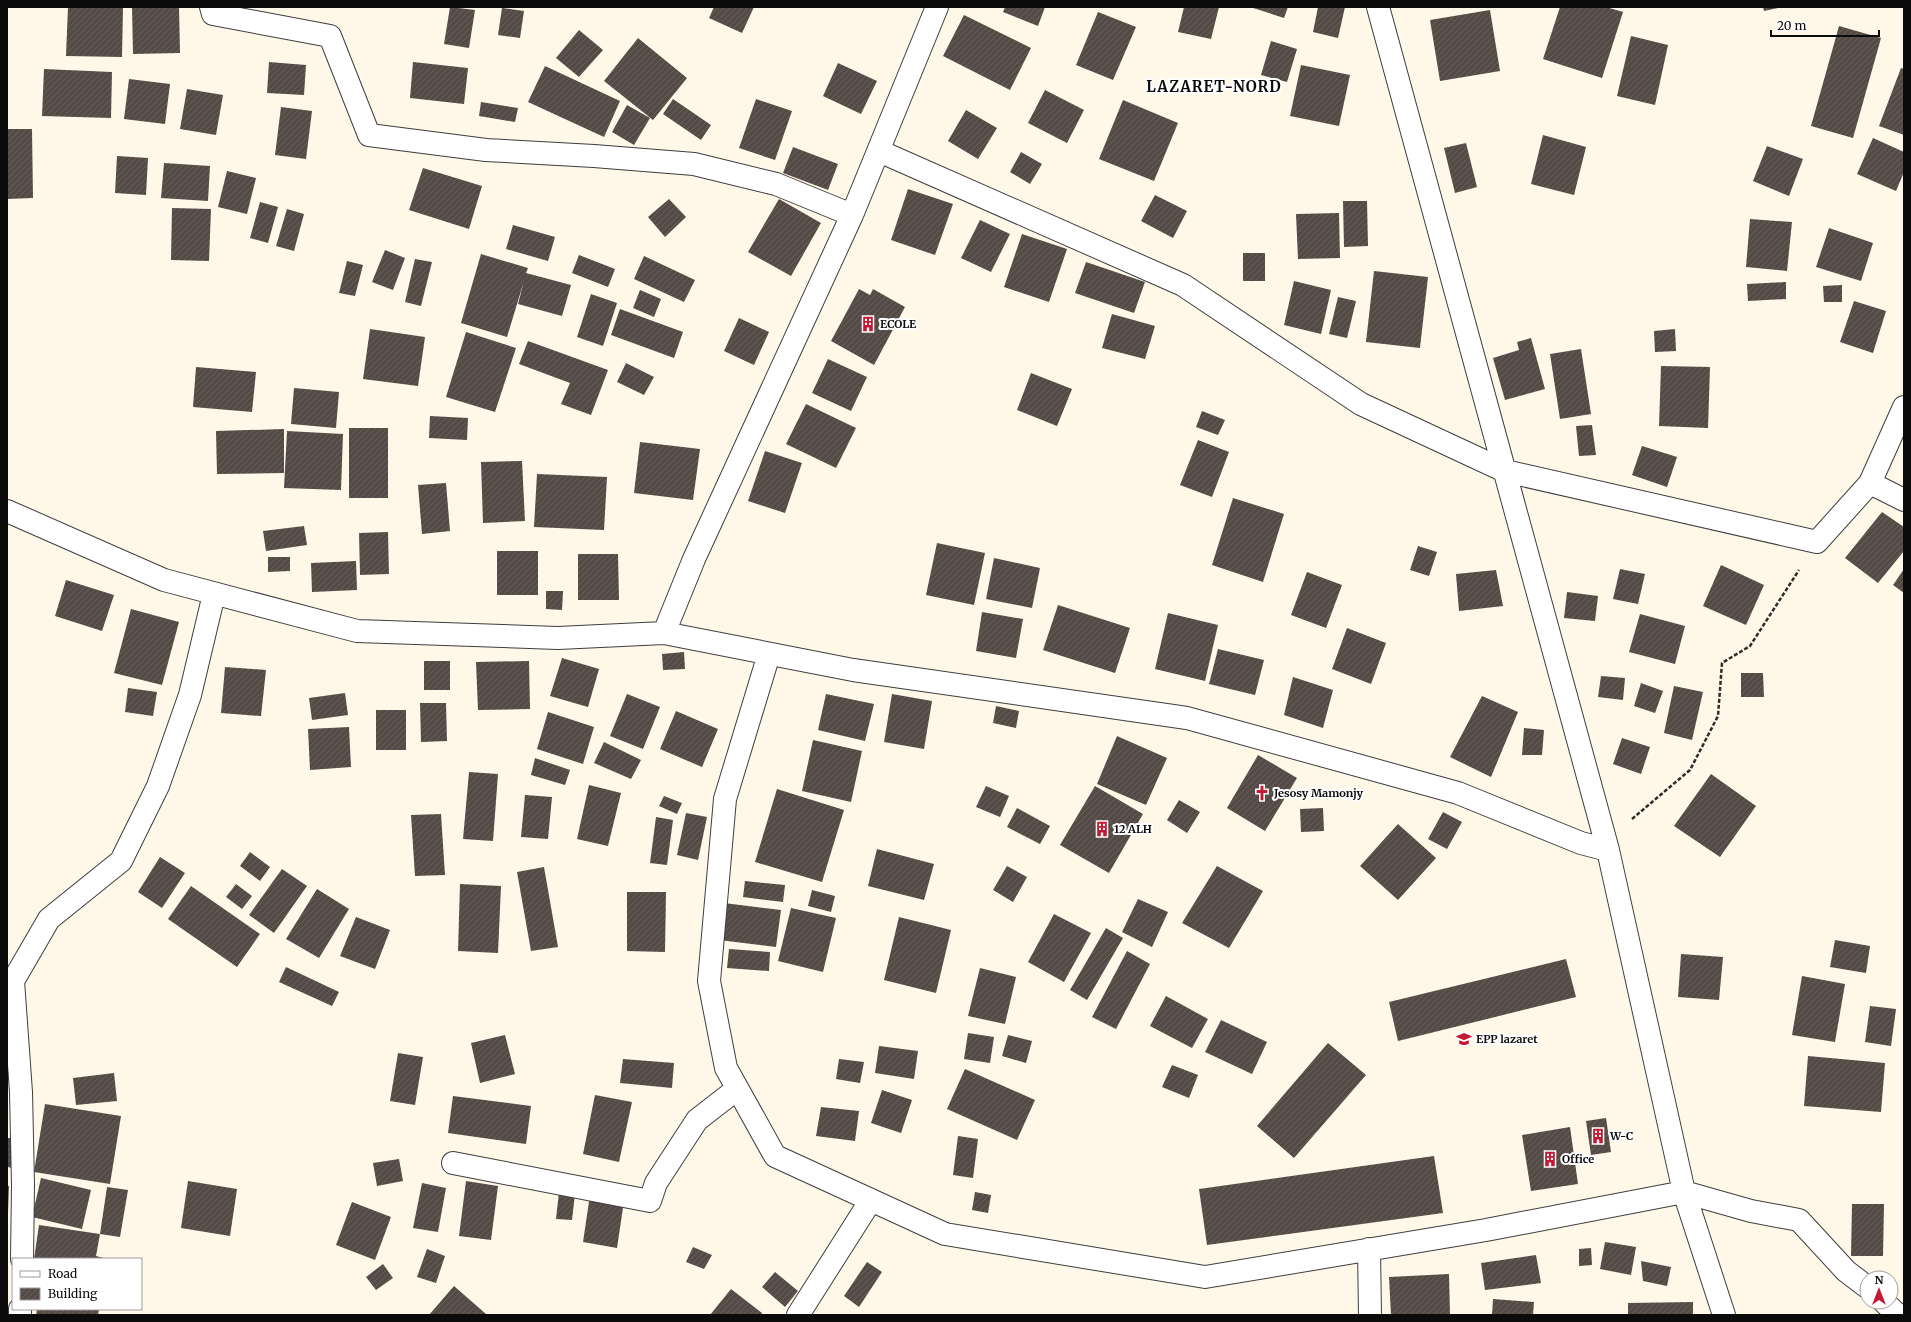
<svg xmlns="http://www.w3.org/2000/svg" width="1911" height="1322" font-family="Merriweather,serif">
  <style>
    .building { fill: url(#building-hatch) }
    .lines { fill: none; stroke-linecap: round; stroke-linejoin: round }
    .minor-casing { stroke: #3e3e3e; stroke-width: 24 }
    .path { stroke: #2d2d2d; stroke-width: 2.5; stroke-dasharray: 4 2; stroke-linecap: butt }
    .minor { stroke: #fff; stroke-width: 22 }
    .labels { text-anchor: middle; dominant-baseline: central; stroke-width: 4; stroke-linejoin: round; paint-order: stroke }
    .poi-label { font-size: 11px; font-weight: bold; fill: #0b0b0b; stroke: #fff; text-anchor: start }
    .district-label { font-size: 15px; font-weight: bold; letter-spacing: 1px; fill: #0b0b0b; stroke: #fff }
  </style>
  <defs>
    <pattern id="building-hatch" width="6" height="6" patternUnits="userSpaceOnUse"><rect width="6" height="6" fill="#544a46"/><path d="M-1 1l2-2M0 6l6-6M5 7l2-2" fill="none" stroke="#68605c"/></pattern>
  </defs>
  <rect width="100%" height="100%" fill="#fff8e8"/>
  <path class="building" d="M68,7H123L122,57L66,56Z
    M132,7H179L180,53L133,54Z
    M450,7L475,10L469,48L444,44Z
    M714,7H754L742,33L709,18Z
    M1005,7H1045L1038,26L1003,12Z
    M1184,7H1219L1211,39L1178,32Z
    M1250,7H1288L1284,18Z
    M1318,7H1345L1338,38L1313,32Z
    M1560,7H1606L1623,12L1602,78L1543,59Z
    M1763,7H1778V8L1764,11Z
    M502,8L524,11L520,38L498,35Z
    M1490,10L1500,71L1440,81L1430,20Z
    M1098,12L1136,27L1113,80L1076,65Z
    M964,15L1031,48L1010,90L943,56Z
    M1839,26L1881,38L1853,138L1811,126Z
    M579,30L603,50L579,77L556,58Z
    M1631,36L1668,45L1655,105L1617,96Z
    M638,38L687,78L653,120L604,81Z
    M1271,41L1297,49L1287,82L1261,75Z
    M269,62L306,65L304,95L267,93Z
    M413,62L468,68L464,104L410,98Z
    M838,63L877,81L861,114L823,96Z
    M1301,65L1350,75L1339,126L1290,116Z
    M545,66L620,101L604,137L528,102Z
    M1901,68L1904,69V135L1879,126Z
    M44,69L112,72L111,118L42,116Z
    M129,79L170,84L165,124L124,119Z
    M187,89L223,95L216,135L180,129Z
    M1045,90L1084,110L1067,143L1028,123Z
    M673,99L711,125L701,140L663,114Z
    M756,99L792,111L775,160L739,148Z
    M1123,100L1178,123L1154,181L1099,159Z
    M481,102L518,108L515,122L479,116Z
    M627,105L650,118L634,145L612,132Z
    M281,107L312,111L306,159L275,155Z
    M966,110L997,128L978,159L948,141Z
    M7,129H32L33,198L7,199Z
    M1543,135L1586,147L1574,195L1531,184Z
    M1873,138L1904,152V172L1896,191L1857,174Z
    M1466,143L1477,187L1455,193L1444,148Z
    M1767,146L1803,159L1789,196L1753,181Z
    M793,147L838,164L828,190L783,173Z
    M1021,152L1042,164L1030,184L1010,172Z
    M117,156L148,158L146,195L115,193Z
    M164,163L210,166L208,201L161,198Z
    M423,168L482,186L469,229L409,210Z
    M227,171L256,178L247,214L218,207Z
    M908,189L953,204L935,255L891,240Z
    M1155,195L1187,211L1173,238L1141,221Z
    M669,199L686,217L665,237L648,217Z
    M779,199L821,223L791,276L748,252Z
    M1343,201H1367L1368,246L1344,247Z
    M260,202L278,207L268,243L250,238Z
    M172,208L211,209L209,261L171,260Z
    M287,209L304,214L294,251L276,246Z
    M1339,213L1340,258L1298,259L1296,214Z
    M1750,219L1792,222L1787,271L1746,267Z
    M980,220L1010,234L991,272L961,258Z
    M513,225L555,237L548,261L506,249Z
    M1829,228L1873,243L1861,281L1816,267Z
    M1022,234L1067,249L1049,302L1004,287Z
    M385,250L405,258L393,290L372,282Z
    M1243,253H1265V281H1243Z
    M481,254L528,268L526,273L571,285L562,316L518,304L524,281L507,337L461,323Z
    M579,255L615,269L608,287L572,273Z
    M644,256L695,280L684,302L634,279Z
    M415,259L432,262L421,306L405,302Z
    M347,261L363,265L355,296L339,293Z
    M1086,262L1145,282L1134,313L1075,293Z
    M1374,271L1428,277L1420,348L1366,342Z
    M1294,281L1331,290L1321,334L1284,325Z
    M1786,282V299L1748,301L1747,284Z
    M1842,285V302H1824L1823,286Z
    M859,289L870,295L873,289L905,307L874,365L831,341Z
    M640,290L661,299L654,317L633,308Z
    M591,294L617,303L603,346L577,337Z
    M1338,297L1356,301L1347,338L1329,334Z
    M1854,301L1886,311L1873,353L1840,342Z
    M620,309L683,332L674,358L611,335Z
    M1112,314L1155,326L1145,359L1102,348Z
    M739,318L769,332L754,365L724,351Z
    M370,329L425,337L418,386L363,379Z
    M1675,329L1676,351L1655,352L1654,331Z
    M466,332L516,348L495,412L446,397Z
    M1531,338L1545,389L1505,400L1493,358L1519,350L1517,342Z
    M528,341L608,370L591,415L561,404L570,383L519,364Z
    M1581,349L1591,414L1560,419L1550,354Z
    M828,359L867,377L851,411L812,393Z
    M626,363L654,377L644,395L617,382Z
    M1661,366L1710,367L1708,428L1659,426Z
    M196,367L256,372L252,412L193,407Z
    M1031,373L1072,389L1057,426L1017,410Z
    M294,388L339,392L336,428L291,424Z
    M806,404L856,428L836,468L786,444Z
    M1202,411L1225,420L1218,435L1196,427Z
    M430,416L468,418L467,440L429,438Z
    M1592,425L1596,455L1579,456L1576,426Z
    M349,428H388V498H349Z
    M284,429V473L217,474L216,431Z
    M287,431L343,434L341,490L284,488Z
    M1198,440L1229,452L1212,497L1180,485Z
    M640,442L700,449L693,500L634,493Z
    M1642,446L1677,457L1667,487L1632,475Z
    M765,451L802,463L785,513L748,501Z
    M522,461L525,521L483,523L481,462Z
    M537,474L607,477L604,530L534,527Z
    M446,483L450,531L422,534L418,485Z
    M1233,498L1284,514L1263,582L1212,565Z
    M1882,512L1904,527V551L1878,583L1845,558Z
    M304,526L307,545L266,551L263,531Z
    M388,532L389,574L360,575L359,533Z
    M937,543L985,553L974,605L926,595Z
    M1418,546L1437,552L1429,576L1410,570Z
    M497,551H538V595H497Z
    M578,554H618L619,600H578Z
    M268,557H290V571L268,572Z
    M994,558L1040,568L1032,608L986,599Z
    M356,561L357,590L312,592L311,563Z
    M1721,565L1764,585L1746,625L1703,606Z
    M1620,569L1645,574L1638,604L1613,599Z
    M1904,569V593L1893,585Z
    M1496,570L1503,606L1459,611L1456,574Z
    M1307,572L1342,585L1326,628L1291,615Z
    M66,580L114,595L102,631L55,616Z
    M546,591H563L562,610L546,609Z
    M1567,592L1598,596L1595,621L1564,618Z
    M1058,605L1130,628L1115,673L1043,650Z
    M131,609L179,622L162,685L114,673Z
    M982,612L1023,619L1016,658L976,651Z
    M1168,613L1218,625L1205,681L1155,669Z
    M1640,614L1685,626L1675,664L1629,652Z
    M1347,628L1386,643L1371,684L1332,669Z
    M1218,649L1264,660L1255,695L1209,684Z
    M684,652L685,669L663,670L662,654Z
    M562,658L599,669L588,707L550,696Z
    M424,661H450V690H424Z
    M529,661L530,709L478,710L476,662Z
    M225,667L266,670L261,716L221,713Z
    M1741,673H1763L1764,697H1741Z
    M1601,676L1625,678L1623,700L1598,697Z
    M1293,677L1333,690L1323,728L1284,715Z
    M1641,683L1663,691L1655,713L1634,706Z
    M1674,686L1703,692L1692,740L1664,733Z
    M128,688L157,692L153,716L125,712Z
    M345,693L348,715L312,720L309,698Z
    M627,694L660,707L643,749L610,736Z
    M826,694L874,704L865,741L818,730Z
    M892,694L932,701L924,749L884,742Z
    M1482,696L1518,712L1491,777L1450,757Z
    M420,703H446L447,741L421,742Z
    M996,706L1019,711L1016,728L993,723Z
    M376,710H406V750H376Z
    M676,711L718,729L702,767L660,749Z
    M548,712L594,727L583,764L537,749Z
    M349,727L351,767L310,770L308,729Z
    M1524,728L1544,730L1542,755H1522Z
    M1117,736L1167,758L1146,805L1097,784Z
    M1622,738L1650,747L1641,774L1613,764Z
    M813,740L862,751L851,802L802,791Z
    M604,742L641,760L631,779L594,763Z
    M1258,755L1297,778L1265,831L1227,808Z
    M535,758L570,770L565,785L531,775Z
    M469,772L498,774L493,841L463,839Z
    M1711,774L1756,806L1720,857L1674,826Z
    M589,785L621,793L608,846L577,839Z
    M986,786L1009,796L1000,817L976,807Z
    M1095,786L1143,814L1109,873L1060,845Z
    M777,789L844,810L822,882L755,862Z
    M525,795L552,797L548,839L521,837Z
    M664,796L682,803L677,814L659,806Z
    M1179,800L1200,812L1187,833L1167,820Z
    M1017,808L1050,826L1040,844L1007,827Z
    M1323,808L1324,831L1301,832L1300,809Z
    M1443,812L1462,822L1447,849L1428,839Z
    M686,813L707,817L698,860L677,855Z
    M441,814L445,875L415,876L411,815Z
    M656,817L673,820L667,865L650,863Z
    M1398,824L1436,858L1398,900L1360,866Z
    M877,849L934,864L924,900L868,886Z
    M250,852L270,867L260,881L240,866Z
    M160,857L185,873L162,908L138,892Z
    M1007,866L1027,877L1013,902L993,890Z
    M1217,866L1263,891L1229,948L1182,923Z
    M544,867L558,947L531,951L517,872Z
    M282,869L307,886L274,933L249,915Z
    M745,881L785,885L783,902L743,897Z
    M236,884L252,896L242,909L226,897Z
    M460,884L501,886L498,953L458,951Z
    M191,886L260,934L237,967L168,919Z
    M317,889L349,909L319,958L286,939Z
    M812,890L835,896L831,912L808,906Z
    M627,892H666L665,952L627,951Z
    M1138,899L1168,912L1152,947L1122,932Z
    M724,903L781,910L776,947L719,940Z
    M791,908L836,918L823,972L778,961Z
    M1054,914L1091,933L1064,982L1028,962Z
    M356,917L390,930L375,969L340,956Z
    M899,917L951,930L936,993L884,980Z
    M1106,928L1123,938L1087,1000L1070,990Z
    M1835,940L1870,946L1866,973L1830,967Z
    M729,949L770,952L769,971L727,968Z
    M1127,951L1150,964L1116,1029L1092,1017Z
    M1681,954L1723,957L1719,1000L1678,997Z
    M1566,959L1576,997L1398,1041L1389,1002Z
    M286,967L339,992L332,1006L279,982Z
    M980,968L1016,977L1005,1024L968,1016Z
    M1802,976L1845,984L1835,1042L1792,1035Z
    M1166,996L1208,1019L1192,1048L1150,1026Z
    M1870,1006L1896,1009L1891,1046L1865,1042Z
    M1221,1020L1267,1042L1252,1074L1205,1052Z
    M968,1033L994,1037L990,1063L964,1059Z
    M505,1035L515,1074L480,1083L471,1043Z
    M1008,1035L1032,1041L1026,1063L1002,1056Z
    M1328,1043L1366,1075L1294,1158L1257,1126Z
    M879,1046L918,1051L914,1079L875,1073Z
    M398,1053L423,1057L415,1105L390,1101Z
    M1808,1056L1885,1063L1881,1112L1804,1106Z
    M623,1059L674,1063L672,1088L620,1083Z
    M839,1059L864,1062L860,1083L836,1079Z
    M1172,1065L1198,1075L1189,1098L1162,1087Z
    M965,1069L1035,1100L1017,1140L947,1109Z
    M114,1073L117,1101L76,1105L73,1078Z
    M882,1090L912,1100L901,1133L871,1123Z
    M595,1095L632,1102L619,1162L583,1154Z
    M453,1096L531,1106L526,1144L448,1133Z
    M45,1104L121,1116L110,1184L34,1172Z
    M821,1107L859,1111L855,1141L816,1136Z
    M1606,1118L1611,1152L1591,1155L1586,1121Z
    M1570,1127L1578,1184L1531,1191L1522,1135Z
    M958,1136L978,1139L973,1178L953,1175Z
    M7,1138H16L14,1168L7,1167Z
    M1434,1156L1443,1213L1207,1245L1199,1189Z
    M399,1159L403,1181L377,1186L373,1163Z
    M41,1178L91,1190L82,1229L32,1217Z
    M188,1181L237,1189L230,1236L181,1228Z
    M466,1181L498,1186L491,1240L459,1236Z
    M422,1183L446,1188L438,1232L413,1228Z
    M7,1186H9L8,1213H7Z
    M107,1187L128,1190L120,1237L100,1234Z
    M559,1192L575,1194L572,1220L556,1219Z
    M975,1192L991,1195L988,1213L972,1210Z
    M590,1195L624,1201L617,1248L583,1242Z
    M352,1202L391,1217L375,1260L336,1245Z
    M1852,1204H1884L1883,1256H1851Z
    M39,1225L100,1234L96,1256L108,1259H34Z
    M1605,1242L1636,1247L1631,1275L1600,1269Z
    M693,1247L712,1255L704,1269L686,1262Z
    M1591,1248L1592,1265L1579,1266V1249Z
    M427,1249L445,1256L436,1283L417,1277Z
    M1536,1255L1541,1283L1485,1290L1481,1263Z
    M1641,1261L1671,1267L1667,1286L1643,1281Z
    M867,1262L882,1272L859,1307L844,1296Z
    M383,1264L393,1278L376,1290L366,1277Z
    M775,1272L798,1291L785,1307L762,1287Z
    M1449,1274L1450,1315H1391L1389,1277Z
    M454,1286L486,1314L485,1315H429Z
    M731,1289L762,1313L761,1315H710Z
    M1493,1299L1534,1302L1533,1315H1492Z
    M1693,1302V1315H1628V1303Z
    M37,1309H99L98,1315H36Z"/>
  <g class="lines">
    <g class="minor-casing">
      <path id="minor" d="M211,7L213,14L330,36L369,135L486,150L594,156L694,164L776,184L852,215
        M1378,7L1608,850L1684,1192L1724,1315
        M879,151L1183,285L1361,404L1505,471L1817,542L1870,483L1904,500
        M1870,483L1904,407
        M7,511L164,580L357,631L558,638L664,633L853,670L1187,718L1458,793L1581,843L1608,850
        M664,633L694,559L852,215L937,7
        M769,654L725,799L709,981L726,1068L775,1156L945,1234L1205,1277L1486,1230L1684,1192L1751,1211L1799,1220L1846,1271L1867,1287
        M453,1163L650,1201L656,1183L697,1120L737,1089
        M1369,1249L1370,1315
        M22,1259L23,1185L21,1092L13,981L49,919L121,861L158,786L190,695L214,594
        M1884,1302L1898,1315
        M20,1315V1309
        M798,1315L871,1200"/>
    </g>
    <path class="path" d="M1632,819L1690,770L1718,716L1722,663L1750,646L1799,570"/>
    <use href="#minor" class="minor"/>
  </g>
  <defs>
    <g id="building-bare" transform="scale(1.2)"><path d="M-4-6H4V6H1V3H-1V6H-4ZM-2.5-4.3h1.7v1.8h-1.7ZM.8-4.3h1.7v1.8H.8ZM-2.5-1h1.7V.8h-1.7ZM.8-1h1.7V.8H.8Z" fill="#c41932" stroke="#fff" stroke-width="2.5" paint-order="stroke"/></g>
    <g id="church-bare" transform="scale(1.2)"><path d="M-1.2-6h2.4v3.5h3.3v2.4h-3.3V6h-2.4V-.1h-3.3v-2.4h3.3Z" fill="#c41932" stroke="#fff" stroke-width="2.5" paint-order="stroke"/></g>
    <g id="school-bare" transform="scale(1.2)"><path d="M0-5L7-2L0 1L-7-2ZM-4 1L0 2.5L4 1V4Q0 6-4 4Z" fill="#c41932" stroke="#fff" stroke-width="2.5" paint-order="stroke"/></g>
  </defs>
  <g fill-rule="evenodd">
    <use href="#building-bare" x="868" y="324"/>
    <use href="#church-bare" x="1262" y="793"/>
    <use href="#building-bare" x="1102" y="829"/>
    <use href="#school-bare" x="1464" y="1039"/>
    <use href="#building-bare" x="1598" y="1136"/>
    <use href="#building-bare" x="1550" y="1159"/>
  </g>
  <g class="labels">
    <g class="poi-label">
      <text x="880" y="324">ECOLE</text>
      <text x="1274" y="793">Jesosy Mamonjy</text>
      <text x="1114" y="829">12 ALH</text>
      <text x="1476" y="1039">EPP lazaret</text>
      <text x="1610" y="1136">W-C</text>
      <text x="1562" y="1159">Office</text>
    </g>
    <g class="district-label">
      <text x="1214" y="86">LAZARET-NORD</text>
    </g>
  </g>
  <rect width="1911" height="1322" fill="none" stroke="#0b0b0b" stroke-width="16"/>
  <rect x="12" y="1258" width="130" height="52" fill="#ffffff" stroke="#9d9d9d"/>
  <rect x="20" y="1271" width="20" height="6" fill="#ffffff" stroke="#9d9d9d"/>
  <text x="48" y="1278" font-size="12" fill="#0b0b0b">Road</text>
  <rect x="20" y="1288" width="20" height="12" fill="url(#building-hatch)" stroke="#9d9d9d"/>
  <text x="48" y="1298" font-size="12" fill="#0b0b0b">Building</text>
  <g transform="translate(1879 1290)"><circle r="19" fill="#ffffff" stroke="#9d9d9d"/>
  <path d="M0-3L7 15L0 10L-7 15Z" fill="#c41932"/>
  <text y="-6" font-size="11" font-weight="bold" text-anchor="middle" fill="#0b0b0b">N</text>
  </g>
  <path d="M1771 30v6h108v-6" fill="none" stroke="#0b0b0b" stroke-width="2"/>
  <text x="1777" y="30" font-size="12" fill="#0b0b0b" stroke="#ffffff" stroke-width="3" paint-order="stroke">20 m</text>
</svg>
